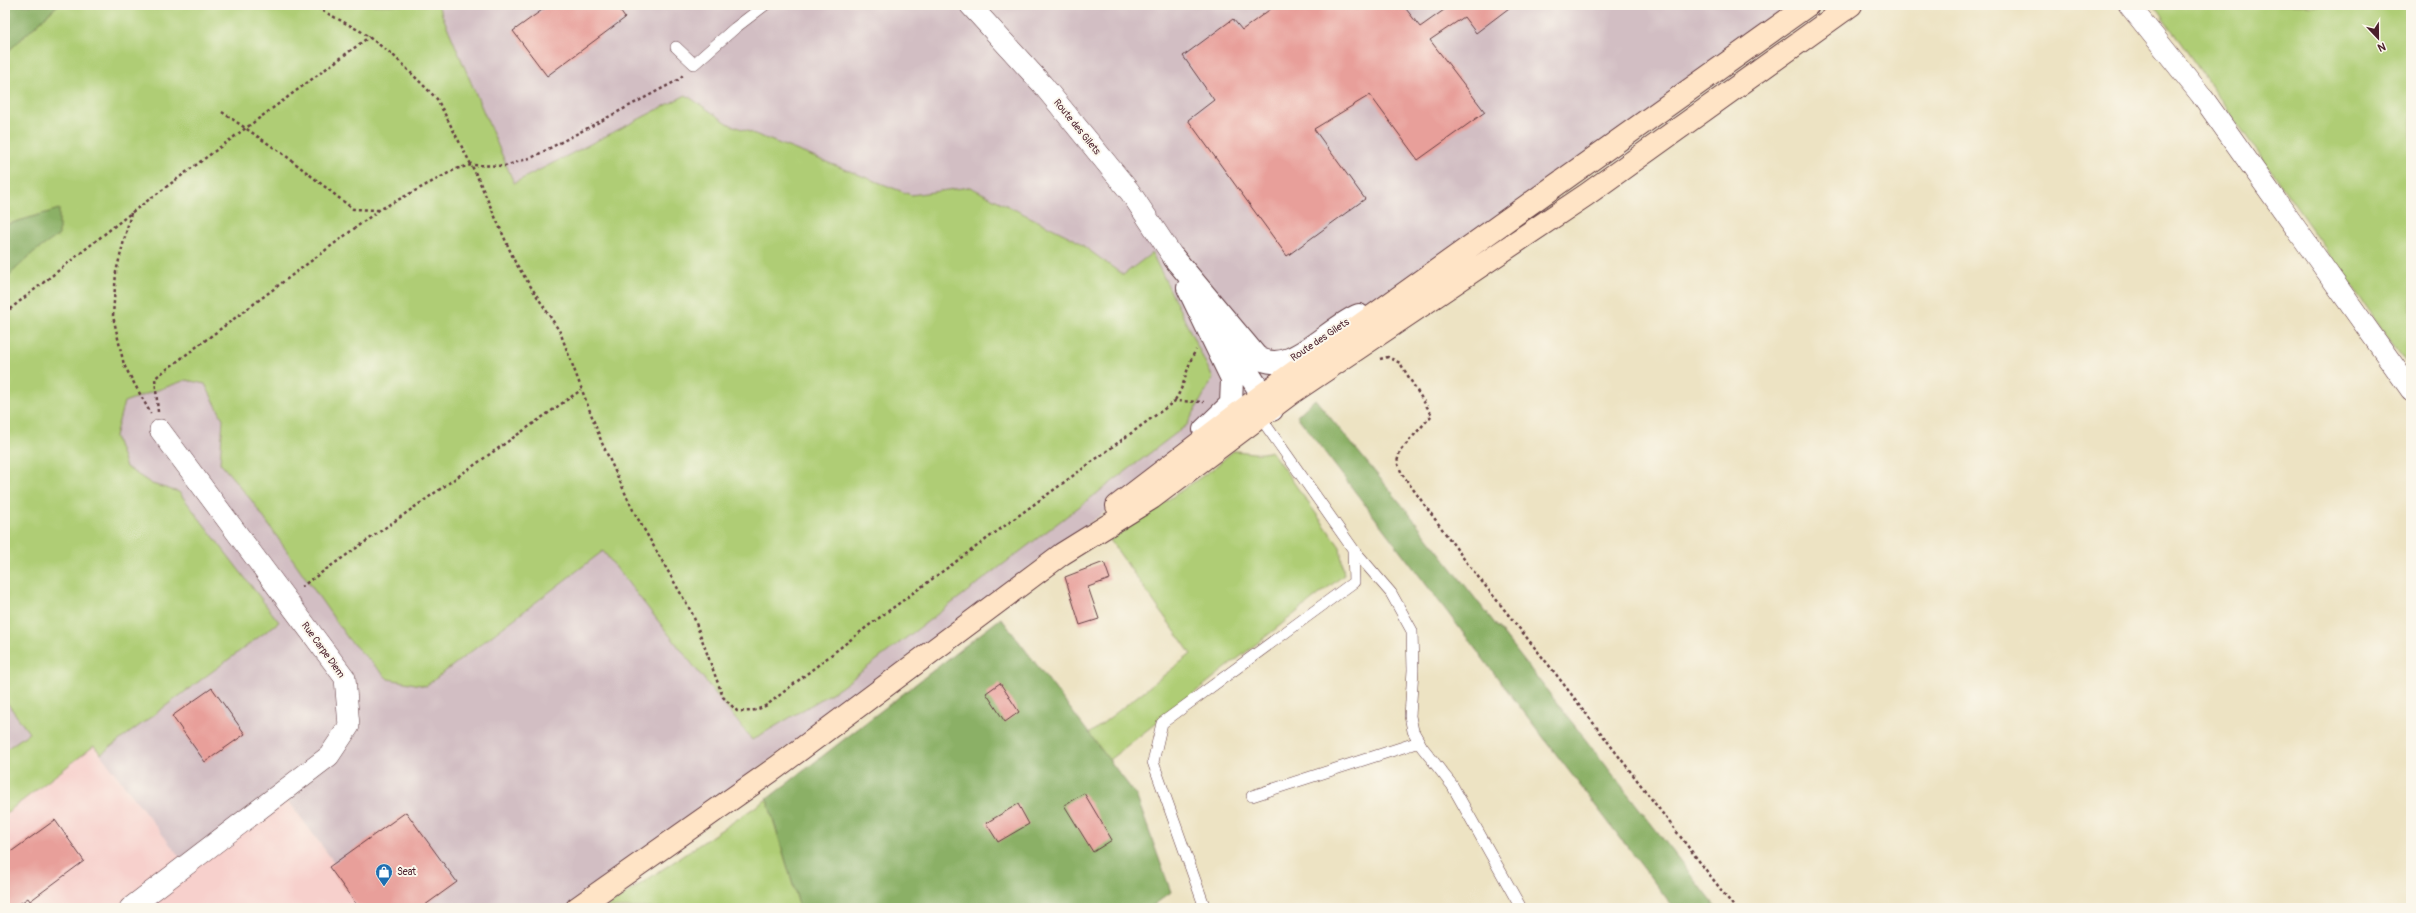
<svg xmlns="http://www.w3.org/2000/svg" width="2416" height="913" font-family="Pangolin,sans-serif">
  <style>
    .built { fill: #f7d0cc }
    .industrial { fill: #d2bec3 }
    .green { fill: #afcd74; stroke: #7c7650 }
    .forest { fill: #8bb066; stroke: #6a6848 }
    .building { fill: #e89f9a }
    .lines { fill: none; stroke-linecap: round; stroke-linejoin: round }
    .service-casing { stroke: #623c42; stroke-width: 12 }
    .minor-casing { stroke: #623c42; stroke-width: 22 }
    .tertiary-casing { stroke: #623c42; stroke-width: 24 }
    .secondary-casing { stroke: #623c42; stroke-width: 24 }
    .path { stroke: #623c42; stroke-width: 2.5; stroke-dasharray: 3 3; stroke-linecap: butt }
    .service { stroke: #fff; stroke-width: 11 }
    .minor { stroke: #fff; stroke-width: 21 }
    .tertiary { stroke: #fff; stroke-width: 22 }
    .secondary { stroke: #ffe4c6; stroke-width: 22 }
    .labels { text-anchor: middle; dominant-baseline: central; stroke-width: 4; stroke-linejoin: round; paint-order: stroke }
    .street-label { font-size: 10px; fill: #4a1f2b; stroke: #fbf7ec }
    .poi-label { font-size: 10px; fill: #4a1f2b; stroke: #fbf7ec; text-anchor: start }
  </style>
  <rect width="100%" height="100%" fill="#fbf7ec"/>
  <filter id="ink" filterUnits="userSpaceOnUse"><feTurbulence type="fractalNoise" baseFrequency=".025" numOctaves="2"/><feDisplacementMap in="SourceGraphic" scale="8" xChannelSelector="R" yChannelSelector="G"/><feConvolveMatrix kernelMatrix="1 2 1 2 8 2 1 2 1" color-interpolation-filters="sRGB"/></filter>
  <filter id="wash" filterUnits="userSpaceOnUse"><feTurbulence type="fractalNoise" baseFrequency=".012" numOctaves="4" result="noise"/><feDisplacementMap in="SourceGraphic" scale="16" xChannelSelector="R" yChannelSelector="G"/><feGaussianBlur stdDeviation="0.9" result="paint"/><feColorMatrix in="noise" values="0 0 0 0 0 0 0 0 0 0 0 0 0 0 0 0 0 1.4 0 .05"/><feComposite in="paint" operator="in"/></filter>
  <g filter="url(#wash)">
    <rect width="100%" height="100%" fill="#ede3c3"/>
    <path class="built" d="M94,745L284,795L368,908H5V814Z"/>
    <path class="industrial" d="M5,5H1807L1171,463L571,908H368L284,795L186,865L94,746L5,814Z"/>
    <path class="green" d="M58,5H438L514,183L686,95L729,124L911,195L970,187L1074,239L1123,275L1152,253L1213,378L1187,425L840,688L752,740L603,551L426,686L388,679L349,640L252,501L220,463L223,419L205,384L186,380L124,402L115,436L126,467L152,484L179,492L279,622L101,754L94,746L5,814V750L29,733L5,700V54Z
      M2154,5H2411V370Z
      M1233,451C1247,451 1258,456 1271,451L1340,547L1344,575L1109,760L1089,734L1191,654L1110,540L1214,468Z
      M767,799L800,908H605Z"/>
    <path class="forest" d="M5,5H58L5,54Z
      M59,209V235L34,252L5,279V225Z
      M1315,399L1407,511L1717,908H1674L1297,416Z
      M1001,618L1136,795L1171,892L1150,908H800L767,799Z"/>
    <g id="blocks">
      <path class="building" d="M549,5H616L625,18L547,76L513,31Z
        M1276,5H1403L1420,27L1451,5H1513L1476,33L1464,17L1430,40L1485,112L1418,160L1370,95L1314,129L1365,199L1287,256L1188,120L1214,100L1183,56L1233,19L1242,30Z
        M1104,562L1110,579L1088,587L1099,619L1080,625L1065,577Z
        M1000,683L1019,712L1005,722L986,693Z
        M212,688L245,734L205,762L172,716Z
        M1084,793L1112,840L1093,852L1064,805Z
        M1018,804L1029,824L998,842L986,823Z
        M406,812L457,882L421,908H359L329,867Z
        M55,820L84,861L30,901L28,898L13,908H5V856Z"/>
    </g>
  </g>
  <g filter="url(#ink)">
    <use href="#blocks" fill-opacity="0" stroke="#623c42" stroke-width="1"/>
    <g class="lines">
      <g class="service-casing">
        <path id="service" d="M676,47L694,64L735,28L765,5
          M1353,549L1391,593L1412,631L1413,670L1410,716L1413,731L1422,747L1452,785L1521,908
          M1252,796L1419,742
          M1205,908L1153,762L1162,723L1354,582L1353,549L1258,414"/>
      </g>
      <g class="minor-casing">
        <path id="minor" d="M970,5L1042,84L1130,192L1174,258
          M2129,5L2201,95L2411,390
          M130,908L329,756L349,726L345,678L160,430"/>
      </g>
      <g class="tertiary-casing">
        <path id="tertiary" d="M1174,258L1256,356C1288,380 1328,327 1359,315
          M1188,288L1232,379L1231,404L1204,430
          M1227,340L1272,410"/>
      </g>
      <g class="secondary-casing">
        <path id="secondary" d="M1117,506L1262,395L1808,5
          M577,908L777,767L1062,554L1152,498L1293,392L1586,195L1851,5"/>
      </g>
      <path class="path" d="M312,5L362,32L393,55L437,99L477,176L515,262L560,332L602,443L633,510L693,615L723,697L737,711C749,712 756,711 767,705L868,626L1175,401L1204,402
        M222,112L286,156L353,209L379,210
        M131,213L116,272L113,316L124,365L151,414
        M5,313L131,213L369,37
        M1380,359L1388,357L1400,363L1432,415L1400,451L1397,462L1402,474L1467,563L1555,673L1735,908
        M1175,400C1186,384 1186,366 1196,350
        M158,412L155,378L379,210L456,169L471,165L505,166L533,157L678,80L684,74
        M301,587L581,390"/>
      <use href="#service" class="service"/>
      <use href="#minor" class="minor"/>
      <use href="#tertiary" class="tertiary"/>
      <use href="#secondary" class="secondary"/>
    </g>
  </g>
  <defs>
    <g id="shop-pin" transform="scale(0.9)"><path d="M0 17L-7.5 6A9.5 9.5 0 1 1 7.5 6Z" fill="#1f6fb2" stroke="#fbf7ec"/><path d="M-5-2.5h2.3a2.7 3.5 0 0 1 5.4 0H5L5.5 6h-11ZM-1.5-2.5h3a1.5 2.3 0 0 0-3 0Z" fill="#fff"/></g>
  </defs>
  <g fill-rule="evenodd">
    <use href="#shop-pin" x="384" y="872"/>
  </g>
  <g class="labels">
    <g class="street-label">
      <text transform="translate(1077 127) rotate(51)">Route des Gilets</text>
      <text transform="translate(1320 340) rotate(-34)">Route des Gilets</text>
      <text transform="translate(323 650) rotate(54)">Rue Carpe Diem</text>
    </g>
    <g class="poi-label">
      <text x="397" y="872">Seat</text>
    </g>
  </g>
  <rect width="2416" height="913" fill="none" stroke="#fbf7ec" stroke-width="20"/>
  <g transform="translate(2378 38) rotate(158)" stroke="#fbf7ec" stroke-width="3" paint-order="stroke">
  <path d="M0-3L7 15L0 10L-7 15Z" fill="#4a1f2b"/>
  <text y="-6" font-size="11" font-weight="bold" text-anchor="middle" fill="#4a1f2b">N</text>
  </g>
</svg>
